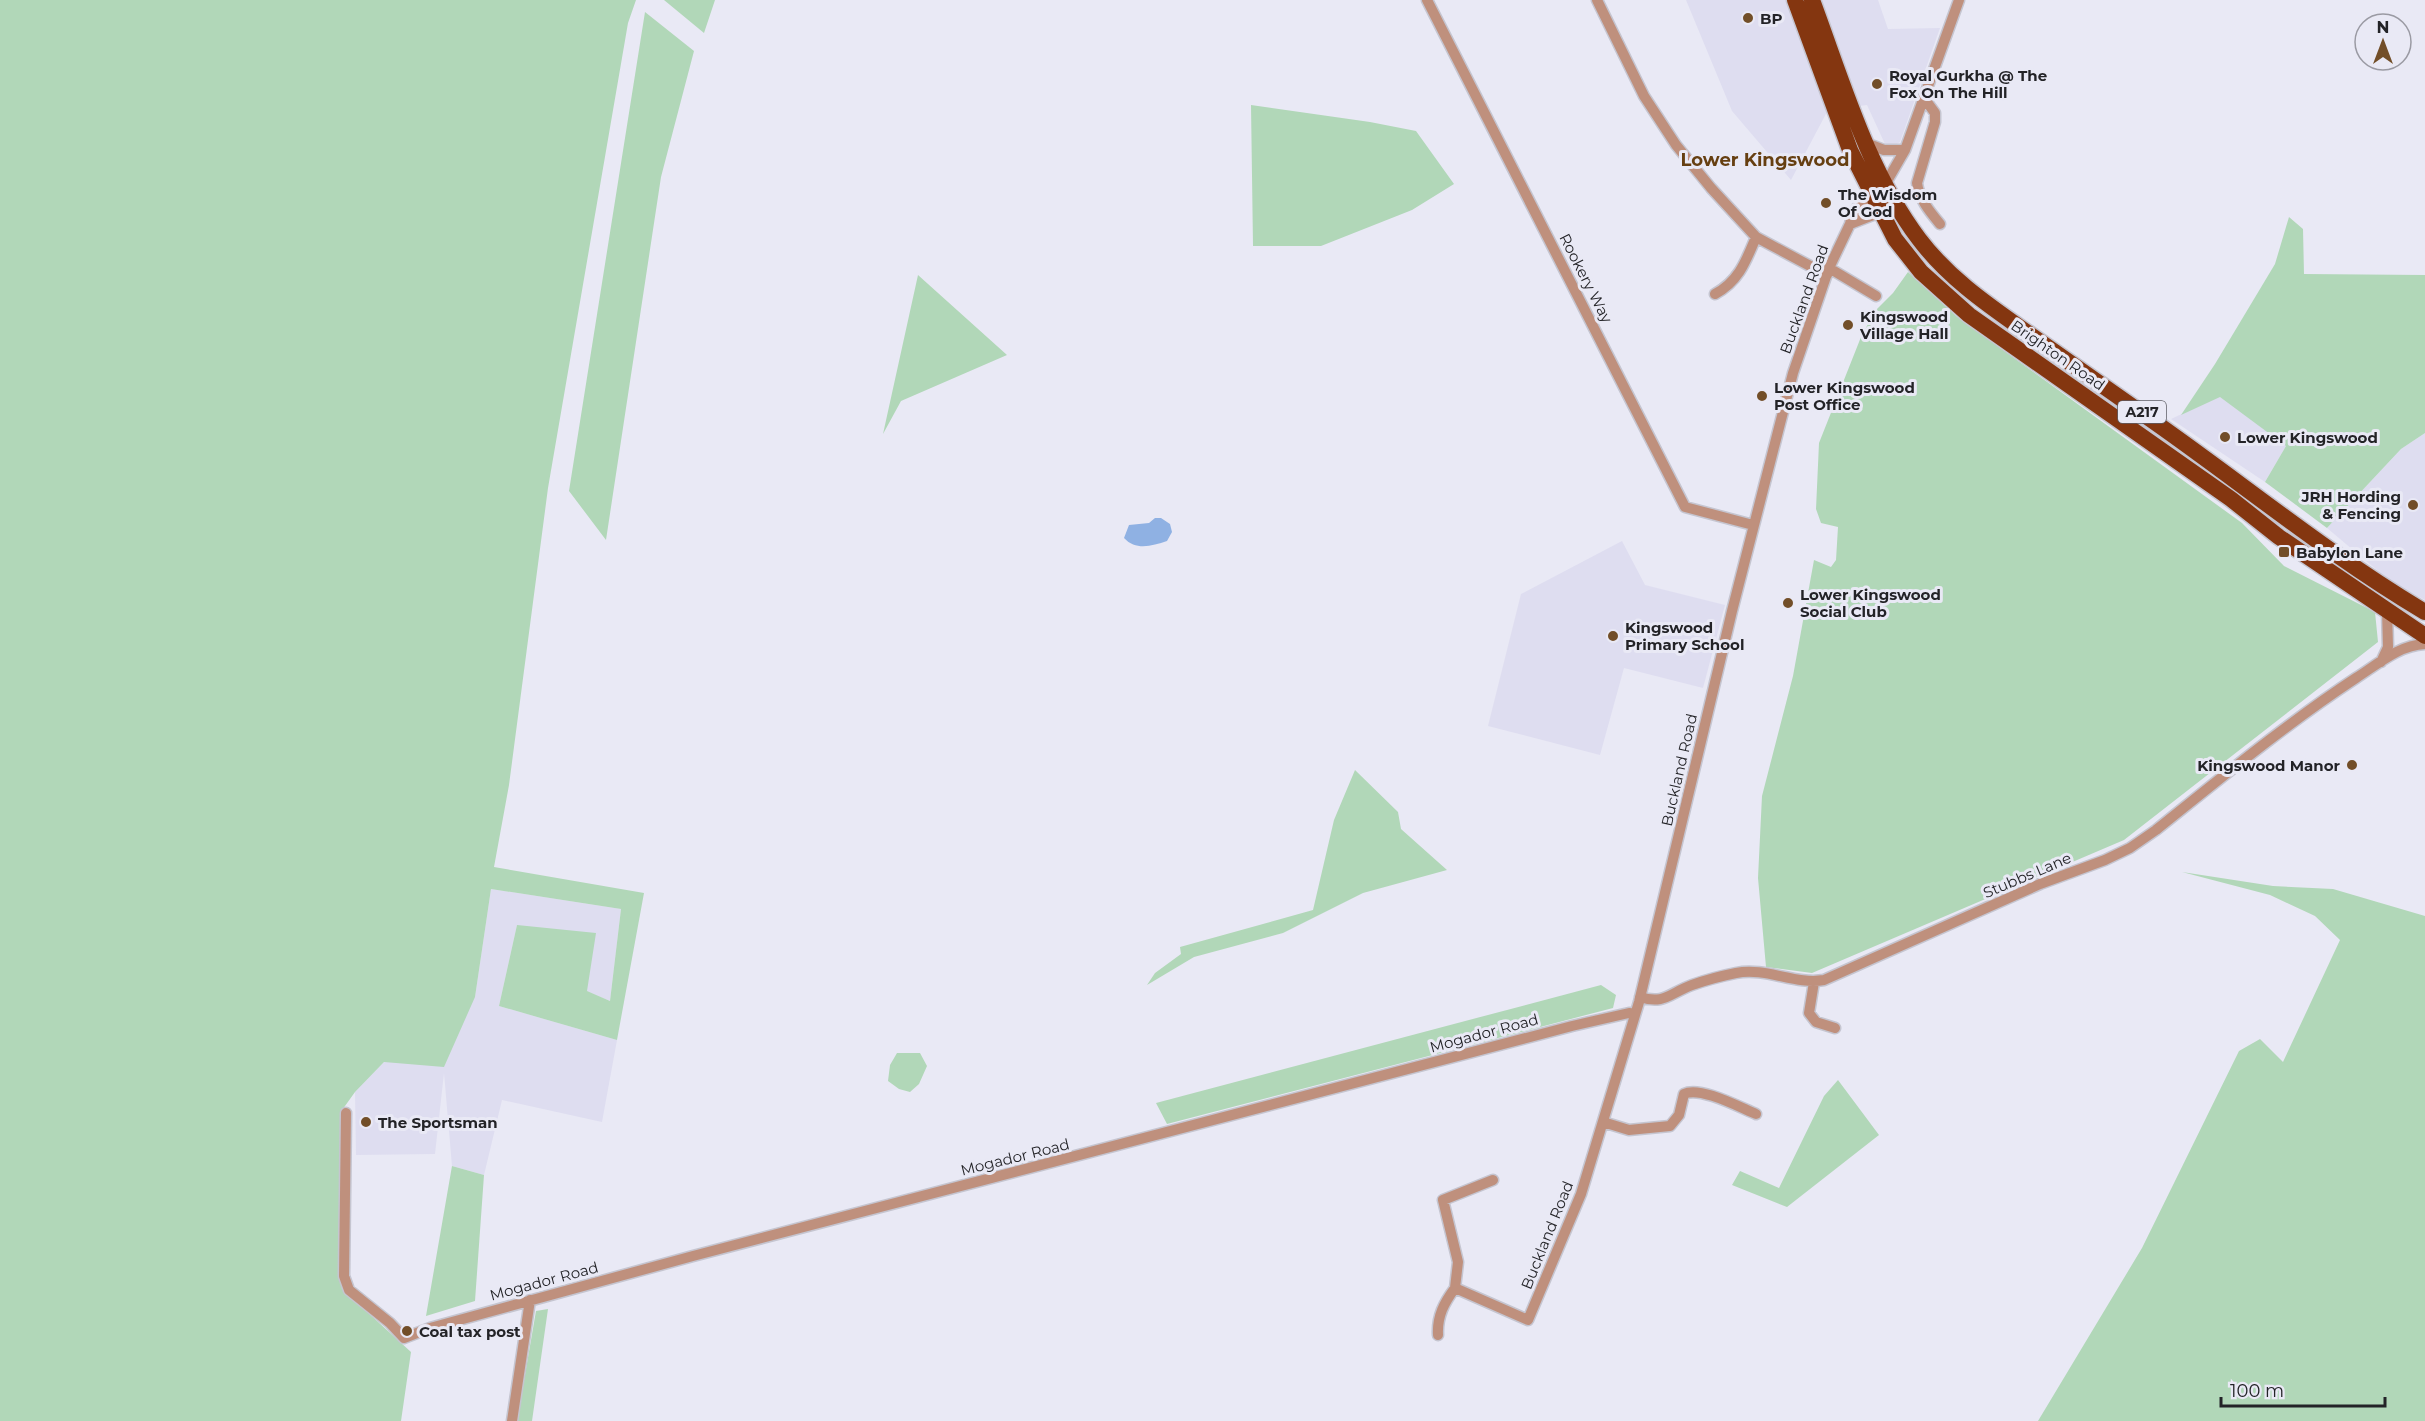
<svg xmlns="http://www.w3.org/2000/svg" width="2425" height="1421" font-family="Montserrat,sans-serif">
  <style>
    .built { fill: #deddf0 }
    .green { fill: #b1d7b8 }
    .water { fill: #8fb1e3 }
    .lines { fill: none; stroke-linecap: round; stroke-linejoin: round }
    .minor-casing { stroke: #c5c5d0; stroke-width: 13 }
    .trunk-casing { stroke: #c5c5d0; stroke-width: 19 }
    .minor { stroke: #bf907d; stroke-width: 10 }
    .trunk { stroke: #843610; stroke-width: 16 }
    .poi-dot { fill: #724e28; stroke: #e9e9f5; stroke-width: 2 }
    .labels { text-anchor: middle; dominant-baseline: central; stroke-width: 6; stroke-linejoin: round; paint-order: stroke }
    .shield { fill: #e9e9f5; stroke: #5e5e65; stroke-width: 1.5 }
    .shield-label { font-size: 14px; font-weight: bold; fill: #232327 }
    .poi-label { font-size: 15px; font-weight: bold; fill: #232327; stroke: #e9e9f5; text-anchor: start }
    .street-label { font-size: 15px; fill: #232327; stroke: #e9e9f5 }
    .quarter-label { font-size: 18px; font-weight: bold; fill: #663f11; stroke: #e9e9f5 }
  </style>
  <rect width="100%" height="100%" fill="#e9e9f5"/>
  <path class="built" d="M1686,0H1878L1888,29L1940,28L1900,142L1894,146L1885,144L1867,105L1828,110L1791,180L1732,111Z
    M2220,396L2286,446L2265,482L2171,419Z
    M2425,433V600L2391,582L2327,528L2401,449Z
    M1622,541L1645,585L1725,605L1703,688L1624,668L1600,755L1488,726L1521,594Z
    M491,889L621,909L610,1001L586,991L517,925L499,1006L617,1040L602,1122L502,1100L484,1175L452,1166L444,1073L435,1154L356,1155L355,1092L384,1062L475,997Z"/>
  <path class="green" d="M0,0H636L628,23L548,488L509,785L494,867L644,893L617,1040L499,1006L517,925L596,933L587,991L610,1001L621,909L491,889L475,997L444,1067L384,1062L355,1092L340,1113V1269L342,1289L411,1352L401,1421H0Z
    M664,0H715L704,33Z
    M645,12L694,51L661,177L606,540L569,491Z
    M1251,105L1370,122L1416,131L1454,184L1412,210L1321,246H1253Z
    M2289,217L2303,229L2304,274L2425,275V433L2401,449L2327,528L2265,482L2286,446L2220,397L2181,415L2215,364L2275,264Z
    M1908,272L1956,316L2242,523L2284,566L2375,612L2378,642L2124,840L1812,973L1766,967L1758,878L1762,796L1793,676L1814,560L1831,567L1836,560L1838,527L1821,523L1816,509L1819,443L1861,337L1875,311L1893,293Z
    M918,275L1007,355L901,401L883,434Z
    M1355,770L1398,812L1401,829L1447,870L1363,893L1283,933L1194,957L1147,985L1155,973L1181,954L1180,947L1313,910L1334,820Z
    M2182,872L2273,886L2333,889L2425,916V1421H2038L2142,1248L2239,1051L2260,1039L2283,1062L2340,940L2315,916L2270,895Z
    M1601,985L1616,995L1613,1008L1167,1124L1156,1103Z
    M897,1053H920L927,1066L919,1084L910,1092L899,1089L888,1081L890,1065Z
    M1838,1080L1879,1135L1787,1207L1732,1185L1740,1171L1779,1188L1824,1096Z
    M452,1166L484,1175L475,1301L426,1316Z
    M548,1309L532,1421H517L536,1311Z"/>
  <path class="water" d="M1155,518H1161L1170,524L1172,532L1167,541C1152,546 1136,551 1124,538L1129,525L1149,523Z"/>
  <g class="lines">
    <g class="minor-casing">
      <path id="minor" d="M1427,0L1685,507L1753,525
        M1597,0L1644,96L1676,145L1711,188L1756,237L1827,275
        M1924,98L1935,113V122L1917,183C1919,199 1930,212 1940,224
        M1866,143L1884,150H1905
        M1883,188L1905,150L1959,0
        M1850,224L1873,215V200
        M1829,268L1876,296
        M1715,294C1739,281 1746,261 1756,237
        M2381,662L2388,647L2387,610
        M1814,982L1809,1013L1816,1022L1835,1028
        M1640,997C1664,1005 1670,993 1692,985C1706,980 1721,976 1736,973C1766,967 1795,985 1824,980L2040,884L2105,860L2130,848L2156,830C2221,778 2286,724 2356,678C2378,664 2399,645 2425,644
        M346,1113L344,1276L349,1290L390,1323L404,1338L430,1328L693,1256L1572,1026L1629,1013L1635,1014
        M1603,1122L1629,1130L1670,1126L1679,1115L1684,1094C1700,1086 1739,1107 1756,1114
        M1493,1180L1443,1200L1458,1262L1455,1288L1528,1320L1581,1194L1639,1002L1732,611L1793,373L1829,268L1850,224L1852,215L1861,202L1873,199
        M1438,1335C1437,1316 1444,1303 1455,1288
        M512,1421L530,1300"/>
    </g>
    <g class="trunk-casing">
      <path id="trunk" d="M1795,0L1850,150L1895,239L1921,272L1969,315L2231,499L2279,537L2425,636
        M1812,0C1842,80 1867,170 1919,239C1950,280 1991,307 2032,336C2069,362 2106,388 2143,414C2237,479 2327,554 2425,612"/>
    </g>
    <use href="#minor" class="minor"/>
    <use href="#trunk" class="trunk"/>
  </g>
  <g class="poi-dot">
    <circle cx="1748" cy="18" r="6"/>
    <circle cx="1877" cy="84" r="6"/>
    <circle cx="1826" cy="203" r="6"/>
    <circle cx="1848" cy="325" r="6"/>
    <circle cx="1762" cy="396" r="6"/>
    <circle cx="2225" cy="437" r="6"/>
    <circle cx="2413" cy="505" r="6"/>
    <rect x="2278" y="546" width="12" height="12" rx="3"/>
    <circle cx="1788" cy="603" r="6"/>
    <circle cx="1613" cy="636" r="6"/>
    <circle cx="2352" cy="765" r="6"/>
    <circle cx="366" cy="1122" r="6"/>
    <circle cx="407" cy="1331" r="6"/>
  </g>
  <g class="labels">
    <rect class="shield" x="2118" y="401" width="48" height="22" rx="4.5"/>
    <g class="shield-label">
      <text x="2142" y="412">A217</text>
    </g>
    <g class="poi-label">
      <text x="1760" y="18">BP</text>
      <text x="1889" y="75">Royal Gurkha @ The<tspan x="1889" dy="17">Fox On The Hill</tspan></text>
      <text x="1838" y="194">The Wisdom<tspan x="1838" dy="17">Of God</tspan></text>
      <text x="1860" y="316">Kingswood<tspan x="1860" dy="17">Village Hall</tspan></text>
      <text x="1774" y="387">Lower Kingswood<tspan x="1774" dy="17">Post Office</tspan></text>
      <text x="2237" y="437">Lower Kingswood</text>
      <text x="2401" y="496" text-anchor="end">JRH Hording<tspan x="2401" dy="17">&amp; Fencing</tspan></text>
      <text x="2296" y="552">Babylon Lane</text>
      <text x="1800" y="594">Lower Kingswood<tspan x="1800" dy="17">Social Club</tspan></text>
      <text x="1625" y="627">Kingswood<tspan x="1625" dy="17">Primary School</tspan></text>
      <text x="2340" y="765" text-anchor="end">Kingswood Manor</text>
      <text x="378" y="1122">The Sportsman</text>
      <text x="419" y="1331">Coal tax post</text>
    </g>
    <g class="street-label">
      <text transform="translate(1586 278) rotate(63)">Rookery Way</text>
      <text transform="translate(1804 299) rotate(-70)">Buckland Road</text>
      <text transform="translate(2058 355) rotate(35)">Brighton Road</text>
      <text transform="translate(1679 770) rotate(-77)">Buckland Road</text>
      <text transform="translate(2027 875) rotate(-23)">Stubbs Lane</text>
      <text transform="translate(1484 1033) rotate(-15)">Mogador Road</text>
      <text transform="translate(1015 1157) rotate(-14)">Mogador Road</text>
      <text transform="translate(1547 1235) rotate(-68)">Buckland Road</text>
      <text transform="translate(544 1281) rotate(-15)">Mogador Road</text>
    </g>
    <g class="quarter-label">
      <text x="1765" y="160">Lower Kingswood</text>
    </g>
  </g>
  <g transform="translate(2383 42)"><circle r="28" fill="#e9e9f5" stroke="#9a9aa3" stroke-width="1.5"/>
  <path d="M0-4.5L10 22L0 15L-10 22Z" fill="#724e28"/>
  <text y="-9" font-size="16" font-weight="bold" text-anchor="middle" fill="#232327">N</text>
  </g>
  <path d="M2221 1397v9h164v-9" fill="none" stroke="#232327" stroke-width="3"/>
  <text x="2230" y="1397" font-size="18" fill="#232327" stroke="#e9e9f5" stroke-width="4.5" paint-order="stroke">100 m</text>
</svg>
